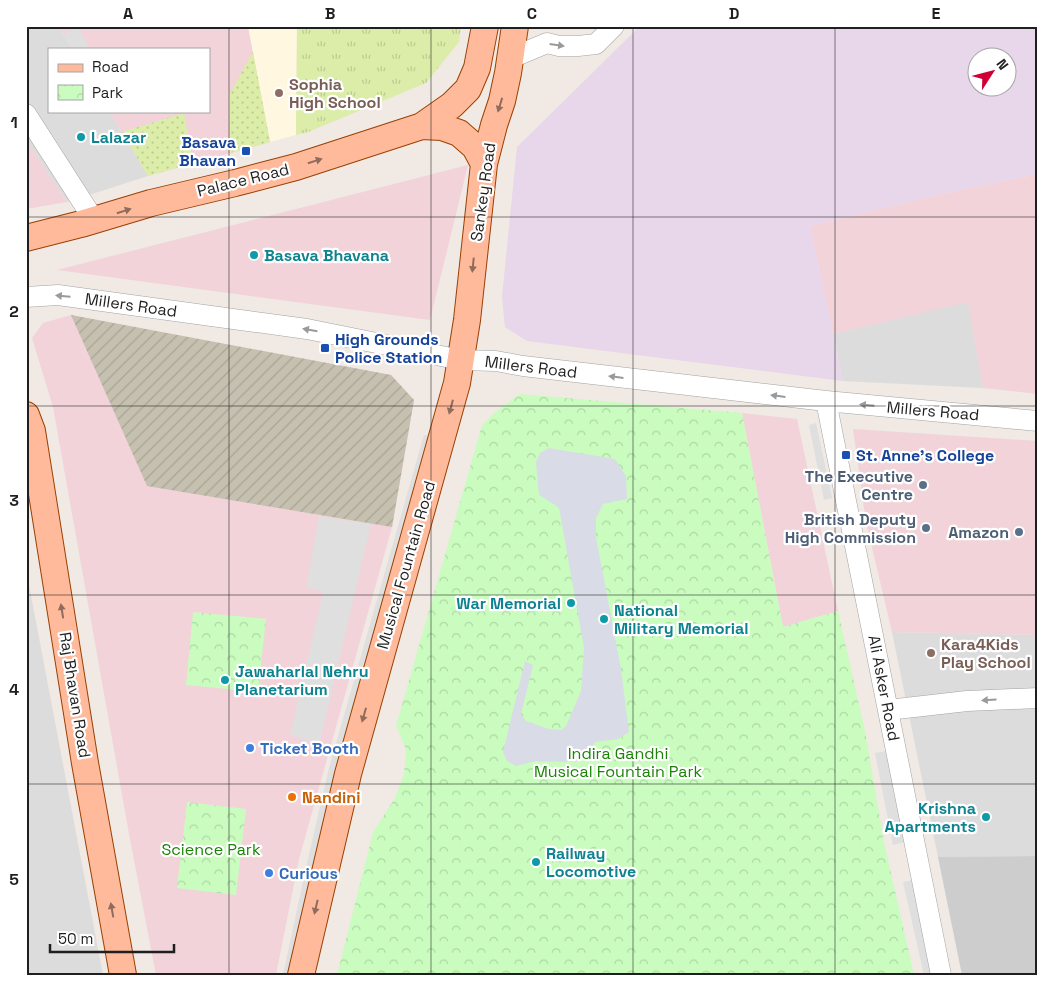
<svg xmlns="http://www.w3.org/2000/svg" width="1064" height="1001" font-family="'Space Grotesk',sans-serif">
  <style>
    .residential { fill: #dddcdc }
    .commercial { fill: #f2d3d9 }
    .industrial { fill: #e8d6ea; fill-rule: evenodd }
    .education { fill: #fff7df }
    .religious { fill: #cdcdcd }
    .construction { fill: url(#construction-furrows) }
    .grass { fill: url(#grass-tufts) }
    .park { fill: url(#park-crowns) }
    .garden { fill: url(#garden-dots) }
    .parking { fill: #dfdfdf }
    .plaza { fill: #d9dce6 }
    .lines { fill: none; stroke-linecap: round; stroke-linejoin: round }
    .minor-casing { stroke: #a3a3a3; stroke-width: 21 }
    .major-casing { stroke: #9a4000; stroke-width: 28 }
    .minor { stroke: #fff; stroke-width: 20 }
    .major { stroke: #ffba9b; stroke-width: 26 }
    .oneway { fill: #9a9a9a }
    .oneway2 { fill: #8f6c5d }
    .grid { fill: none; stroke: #1f1f1f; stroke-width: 1; stroke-opacity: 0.55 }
    .education-dot { fill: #8d6e63; stroke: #fff; stroke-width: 2 }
    .culture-dot { fill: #0f9aa8; stroke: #fff; stroke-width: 2 }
    .transit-dot { fill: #1a4fb4; stroke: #fff; stroke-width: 2 }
    .service-dot { fill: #5c6f8a; stroke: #fff; stroke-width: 2 }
    .shop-dot { fill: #3f7fe0; stroke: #fff; stroke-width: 2 }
    .food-dot { fill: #e8710a; stroke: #fff; stroke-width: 2 }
    .labels { text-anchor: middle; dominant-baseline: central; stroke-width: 4.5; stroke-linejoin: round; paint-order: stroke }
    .education-label { font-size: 16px; font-weight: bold; fill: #785e54; stroke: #fff; text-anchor: start }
    .culture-label { font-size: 16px; font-weight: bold; fill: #0d838f; stroke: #fff; text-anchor: start }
    .transit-label { font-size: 16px; font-weight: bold; fill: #164399; stroke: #fff; text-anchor: start }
    .street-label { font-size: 16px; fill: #1f1f1f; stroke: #fff }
    .service-label { font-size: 16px; font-weight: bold; fill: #4e5e75; stroke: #fff; text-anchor: end }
    .shop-label { font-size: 16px; font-weight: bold; fill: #366cbe; stroke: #fff; text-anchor: start }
    .park-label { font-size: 16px; fill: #1b8306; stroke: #fff }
    .food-label { font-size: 16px; font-weight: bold; fill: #c56008; stroke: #fff; text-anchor: start }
    .neatline { fill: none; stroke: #1f1f1f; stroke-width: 2 }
    .grid-label { font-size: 16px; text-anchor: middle; font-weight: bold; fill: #1f1f1f }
  </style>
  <defs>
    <pattern id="construction-furrows" width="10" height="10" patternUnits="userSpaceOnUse" patternTransform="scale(1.25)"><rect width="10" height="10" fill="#c5c0af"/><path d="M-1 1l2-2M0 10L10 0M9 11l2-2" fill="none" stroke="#a9a596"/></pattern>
    <pattern id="grass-tufts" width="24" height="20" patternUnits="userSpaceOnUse" patternTransform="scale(1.25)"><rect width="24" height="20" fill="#dbeda8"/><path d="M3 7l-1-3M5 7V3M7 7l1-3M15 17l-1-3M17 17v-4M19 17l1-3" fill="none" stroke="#bccb90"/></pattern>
    <pattern id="park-crowns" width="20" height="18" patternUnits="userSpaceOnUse" patternTransform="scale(1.25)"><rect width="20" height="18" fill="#cafcbf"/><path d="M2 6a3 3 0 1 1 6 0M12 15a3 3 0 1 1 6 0" fill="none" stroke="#add8a4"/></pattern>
    <pattern id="garden-dots" width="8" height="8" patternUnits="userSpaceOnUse" patternTransform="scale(1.25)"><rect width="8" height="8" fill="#dbeda8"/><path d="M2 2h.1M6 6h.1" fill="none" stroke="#bccb90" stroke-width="1.8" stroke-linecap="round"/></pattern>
  </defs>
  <rect width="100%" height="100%" fill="#f0e9e4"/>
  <path class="residential" d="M26,26H58L72,49H49V111H109L148,176L67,202L26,140Z
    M969,301L983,388L843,381L833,334Z
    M26,569L103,975H26Z
    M892,632L1038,635V856L938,857Z"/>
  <path class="commercial" d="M58,26H248L270,142L148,176L109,111H209V49H72Z
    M26,140L67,202L26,209Z
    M468,165L430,320L57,270Z
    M1038,174V394L983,388L968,302L833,334L810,226L950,192Z
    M71,315L391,375L414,400L392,527L299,859L276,975H156L129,834L53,407L32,338L43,323Z
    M742,413L797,419L838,611L783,627Z
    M853,429L1038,441V635L892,632L866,522Z"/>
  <path class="industrial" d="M640,26H1038V174L950,192L810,226L843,381L527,341L505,327L502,297L517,147ZM976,58H1006V88H976Z"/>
  <path class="education" d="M248,26H297L296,135L270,142Z"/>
  <path class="religious" d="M1038,856V975H962L938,857Z"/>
  <path class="construction" d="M71,315L391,375L414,400L392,527L147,486Z"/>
  <path class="grass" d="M297,26H461L459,42L426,83L308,132L296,135Z"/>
  <path class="park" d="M520,394L742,413L783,627L838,611L865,731L884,842L914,975H337L373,832L395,798L404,774L406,749L396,726L482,425L494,413Z
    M193,612L266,619L258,692L186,685Z
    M187,802L246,809L236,895L177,888Z"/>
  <path class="garden" d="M253,52L270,142L230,153L229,95Z
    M184,113L193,163L148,176L122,132Z"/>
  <path class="parking" d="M77,26L90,49H72L63,35Z
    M816,423L832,498L824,500L809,425Z
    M424,435L430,436L291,975H283L307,863L329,768Z
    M319,516L371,524L319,745L290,735L323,592L306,587Z
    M887,751L905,842L893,845L875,753Z
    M914,880L936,975H924L903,882Z"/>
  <path class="plaza" d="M549,448L615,459L626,476L627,499L603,504L596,518V537L621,669L629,732L618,739L595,742L588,753L575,762L536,761L516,766L507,761L503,752L525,661L533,665L521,714L526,721L549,729L561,730L566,726L581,691L584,648L559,508L549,501L539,495L536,462L540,453Z"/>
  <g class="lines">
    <g class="minor-casing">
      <path id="minor" d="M511,58L547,43L559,46H578L596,44L614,26
        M26,114L94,220
        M26,297L58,295L307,329L461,360L496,361L523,366L826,401L1038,421
        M826,401L941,975
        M888,710L967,701L1038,698"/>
    </g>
    <g class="major-casing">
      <path id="major" d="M422,126L442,127L459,133L475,147L484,164
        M26,238L81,224L151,203L235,183L296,167L422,126L452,105L468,89L477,68L485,26
        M26,415L32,431L85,763L123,975
        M301,975L348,774L457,383L467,320L484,164L494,125L502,101L508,73L515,26"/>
    </g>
    <use href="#minor" class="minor"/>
    <use href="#major" class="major"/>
  </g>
  <defs><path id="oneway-solid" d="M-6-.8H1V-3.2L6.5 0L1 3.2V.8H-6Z" transform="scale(1.25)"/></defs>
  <g class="oneway">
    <use href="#oneway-solid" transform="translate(557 45) rotate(8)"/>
    <use href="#oneway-solid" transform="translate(63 296) rotate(-175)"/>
    <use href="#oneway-solid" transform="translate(310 330) rotate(-170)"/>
    <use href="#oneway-solid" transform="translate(616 377) rotate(-173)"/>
    <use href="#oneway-solid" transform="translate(778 396) rotate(-173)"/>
    <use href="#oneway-solid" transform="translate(867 405) rotate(-175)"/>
    <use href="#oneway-solid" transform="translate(989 700) rotate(177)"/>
  </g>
  <g class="oneway2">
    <use href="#oneway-solid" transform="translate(500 105) rotate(107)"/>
    <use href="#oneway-solid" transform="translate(315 161) rotate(-18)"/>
    <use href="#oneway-solid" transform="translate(124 211) rotate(-17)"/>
    <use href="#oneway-solid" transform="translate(473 265) rotate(96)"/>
    <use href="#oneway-solid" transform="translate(451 407) rotate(105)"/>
    <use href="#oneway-solid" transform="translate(62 611) rotate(-99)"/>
    <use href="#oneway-solid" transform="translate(364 715) rotate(106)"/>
    <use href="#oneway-solid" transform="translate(316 907) rotate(103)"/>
    <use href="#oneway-solid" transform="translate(112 910) rotate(-100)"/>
  </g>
  <path class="grid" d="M229,26V975M431,26V975M633,26V975M835,26V975M26,217H1038M26,406H1038M26,595H1038M26,784H1038"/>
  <g class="education-dot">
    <circle cx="279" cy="93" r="5"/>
    <circle cx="931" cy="653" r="5"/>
  </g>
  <g class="culture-dot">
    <circle cx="81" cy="137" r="5"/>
    <circle cx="254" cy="255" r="5"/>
    <circle cx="571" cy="603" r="5"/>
    <circle cx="604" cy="619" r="5"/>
    <circle cx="225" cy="680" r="5"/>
    <circle cx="986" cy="817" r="5"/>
    <circle cx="536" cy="862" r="5"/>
  </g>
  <g class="transit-dot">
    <rect x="241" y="146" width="10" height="10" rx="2.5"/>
    <rect x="320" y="343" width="10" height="10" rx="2.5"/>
    <rect x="841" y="450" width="10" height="10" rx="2.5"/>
  </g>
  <g class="service-dot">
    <circle cx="923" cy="485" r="5"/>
    <circle cx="926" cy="528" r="5"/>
    <circle cx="1019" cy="532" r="5"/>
  </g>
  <g class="shop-dot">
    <circle cx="250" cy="748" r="5"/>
    <circle cx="269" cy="873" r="5"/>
  </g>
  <circle class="food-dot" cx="292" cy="797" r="5"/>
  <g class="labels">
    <g class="education-label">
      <text x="289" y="84">Sophia<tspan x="289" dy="18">High School</tspan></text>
      <text x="941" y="644">Kara4Kids<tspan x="941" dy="18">Play School</tspan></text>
    </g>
    <g class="culture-label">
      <text x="91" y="137">Lalazar</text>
      <text x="264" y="255">Basava Bhavana</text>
      <text x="561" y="603" text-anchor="end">War Memorial</text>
      <text x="614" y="610">National<tspan x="614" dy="18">Military Memorial</tspan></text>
      <text x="235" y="671">Jawaharlal Nehru<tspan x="235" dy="18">Planetarium</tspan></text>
      <text x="976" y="808" text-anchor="end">Krishna<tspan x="976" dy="18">Apartments</tspan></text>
      <text x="546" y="853">Railway<tspan x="546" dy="18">Locomotive</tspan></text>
    </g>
    <g class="transit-label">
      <text x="236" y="142" text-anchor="end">Basava<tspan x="236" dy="18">Bhavan</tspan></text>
      <text x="335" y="339">High Grounds<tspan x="335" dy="18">Police Station</tspan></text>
      <text x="856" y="455">St. Anne's College</text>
    </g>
    <g class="street-label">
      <text transform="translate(243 180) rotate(-14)">Palace Road</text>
      <text transform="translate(483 192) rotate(-82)">Sankey Road</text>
      <text transform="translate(131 305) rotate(8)">Millers Road</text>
      <text transform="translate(531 367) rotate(7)">Millers Road</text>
      <text transform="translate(933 411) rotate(5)">Millers Road</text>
      <text transform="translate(406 565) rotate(-74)">Musical Fountain Road</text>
      <text transform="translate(884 688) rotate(79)">Ali Asker Road</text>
      <text transform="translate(75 695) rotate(81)">Raj Bhavan Road</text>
    </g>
    <g class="service-label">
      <text x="913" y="476">The Executive<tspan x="913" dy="18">Centre</tspan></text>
      <text x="916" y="519">British Deputy<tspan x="916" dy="18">High Commission</tspan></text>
      <text x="1009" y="532">Amazon</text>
    </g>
    <g class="shop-label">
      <text x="260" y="748">Ticket Booth</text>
      <text x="279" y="873">Curious</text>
    </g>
    <g class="park-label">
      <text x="618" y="753">Indira Gandhi<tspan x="618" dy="18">Musical Fountain Park</tspan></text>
      <text x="211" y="849">Science Park</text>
    </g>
    <g class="food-label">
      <text x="302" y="797">Nandini</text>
    </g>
  </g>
  <rect width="1064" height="1001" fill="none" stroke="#ffffff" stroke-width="55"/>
  <rect x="48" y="48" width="162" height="65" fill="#ffffff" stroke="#a5a5a5"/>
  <rect x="58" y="64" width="25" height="8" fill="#ffba9b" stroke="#a5a5a5"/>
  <text x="92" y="72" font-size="15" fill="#1f1f1f">Road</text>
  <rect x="58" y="85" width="25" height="15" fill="url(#park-crowns)" stroke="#a5a5a5"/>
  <text x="92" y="98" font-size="15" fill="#1f1f1f">Park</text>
  <g transform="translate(992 72) rotate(54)"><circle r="24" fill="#ffffff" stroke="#a5a5a5"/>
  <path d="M0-4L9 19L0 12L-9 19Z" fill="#ce0034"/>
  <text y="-8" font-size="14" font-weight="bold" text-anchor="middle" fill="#1f1f1f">N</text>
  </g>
  <path d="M50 944v8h124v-8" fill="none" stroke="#1f1f1f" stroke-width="2.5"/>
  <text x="58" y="944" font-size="15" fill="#1f1f1f" stroke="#ffffff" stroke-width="4" paint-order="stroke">50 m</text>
  <rect x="28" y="28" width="1008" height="946" class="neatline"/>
  <g class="grid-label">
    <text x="128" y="19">A</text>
    <text x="330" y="19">B</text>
    <text x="532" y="19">C</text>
    <text x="734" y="19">D</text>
    <text x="936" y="19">E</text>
    <text x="14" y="128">1</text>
    <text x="14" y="317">2</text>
    <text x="14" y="506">3</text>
    <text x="14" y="695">4</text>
    <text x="14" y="885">5</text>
  </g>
</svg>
